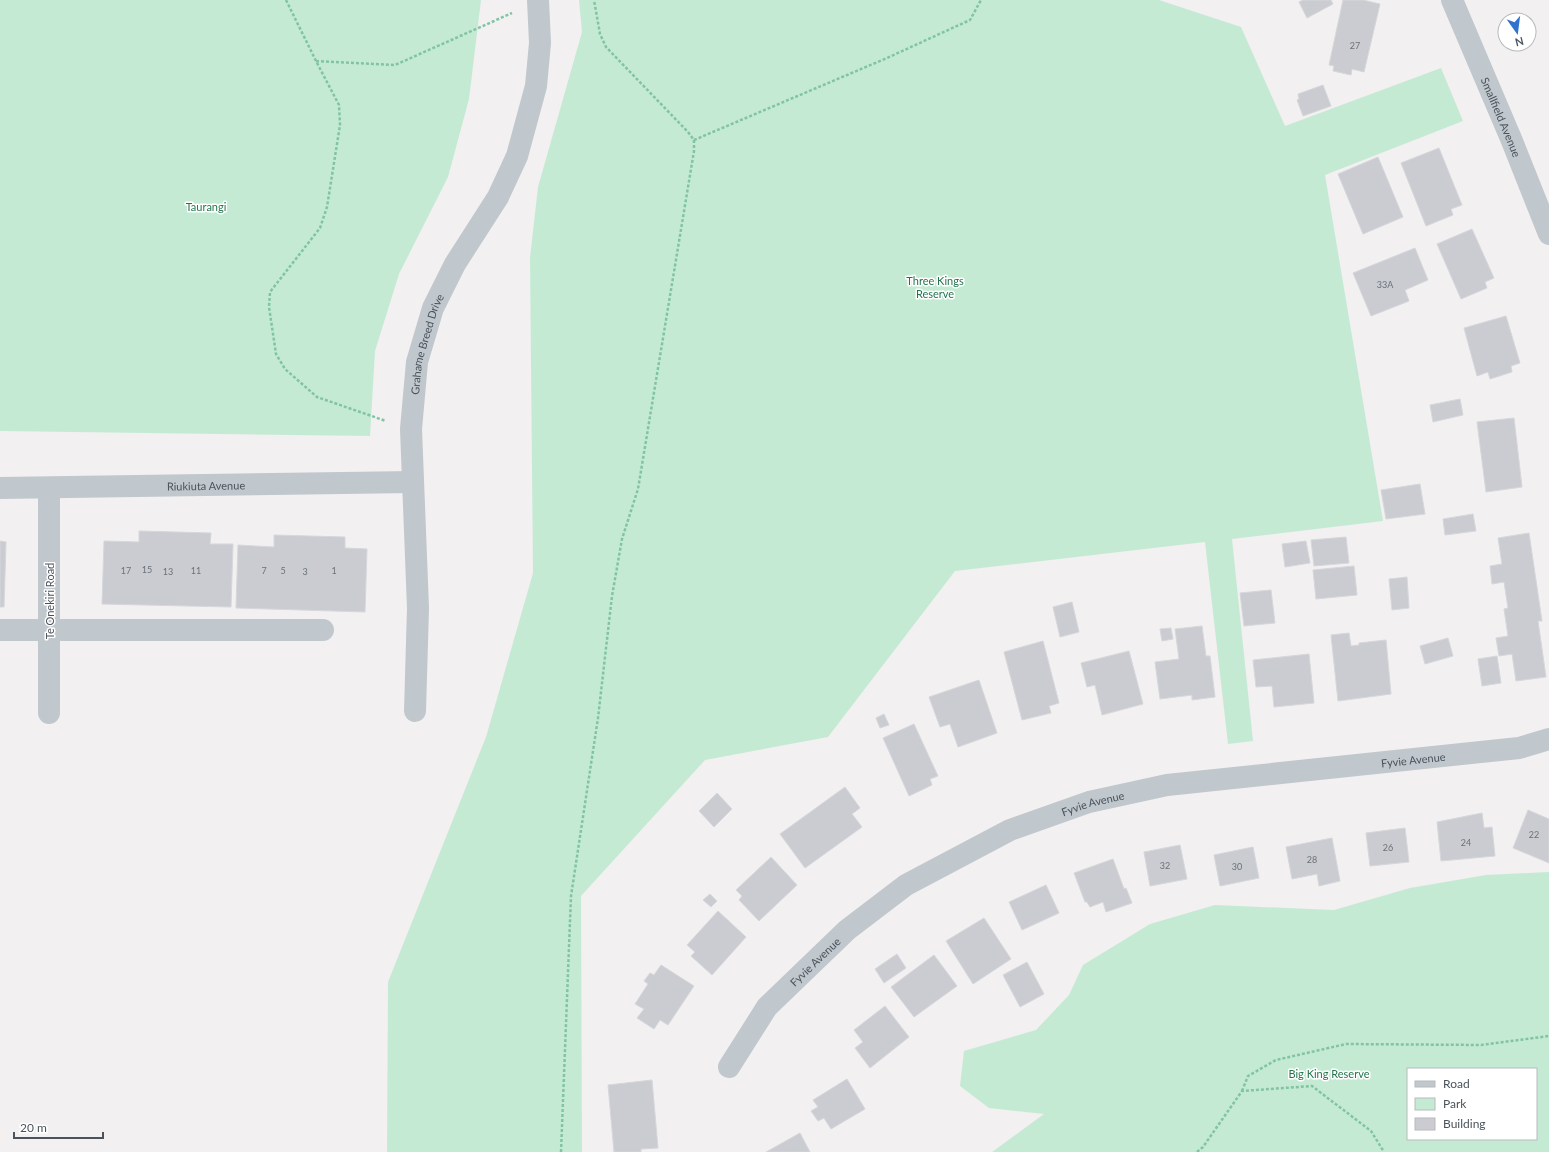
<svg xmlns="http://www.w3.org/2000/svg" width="1549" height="1152" font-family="Lato,sans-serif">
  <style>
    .green { fill: #c5ead4; fill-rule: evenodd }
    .building { fill: #cbccd2; stroke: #d5d7db }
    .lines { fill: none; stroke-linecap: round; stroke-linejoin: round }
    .path { stroke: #81c4a4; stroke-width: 2.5; stroke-dasharray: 3 2; stroke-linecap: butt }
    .minor { stroke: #c0c7cd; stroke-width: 22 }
    .labels { text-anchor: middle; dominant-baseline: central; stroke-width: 3; stroke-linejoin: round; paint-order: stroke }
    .number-label { font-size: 9px; fill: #6a7179 }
    .street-label { font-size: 11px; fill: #4a535b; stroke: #fff }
    .park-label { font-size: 11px; fill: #23744d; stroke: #fff }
  </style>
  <rect width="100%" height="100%" fill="#f2f0f0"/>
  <path class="green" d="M0,0H481L469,99L448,177L399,274L375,351L370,436L0,431Z
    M579,0H1159L1241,27L1285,126L1441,68L1463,121L1325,175L1383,521L1232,539L1253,741L1228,744L1205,542L955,571L828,737L705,760L581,896L582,1152H387L388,982L486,737L533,573L530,258L538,187L582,32Z
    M1549,872V1152H992L1044,1114L989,1108L960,1086L964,1051L1036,1030L1069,995L1083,965L1150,924L1215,905L1334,910L1410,888L1486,875ZM1408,1069H1536V1139H1408Z"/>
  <path class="building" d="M1303,0H1331L1333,4L1307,18L1299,2Z
    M1343,0H1363L1380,4L1364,72L1352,69L1351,75L1333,71L1334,66L1329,65Z
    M1323,85L1331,106L1303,116L1297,100L1299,99L1298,94Z
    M1439,148L1462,205L1451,209L1453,215L1426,226L1401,163Z
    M1378,157L1403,217L1363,234L1338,174Z
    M1472,229L1494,278L1485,282L1487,288L1461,299L1437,244Z
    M1415,248L1428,280L1405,290L1409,301L1371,316L1353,273Z
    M1506,316L1520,363L1511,366L1512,372L1490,379L1488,372L1477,376L1464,328Z
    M1460,399L1463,415L1433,422L1430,405Z
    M1514,418L1522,487L1486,492L1477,422Z
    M1420,484L1425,514L1386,519L1381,490Z
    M1473,514L1476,531L1445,535L1443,519Z
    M139,531L211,533L210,544H233L231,607L102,604L104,541L139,542Z
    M1529,533L1542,621H1538L1546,677L1516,681L1512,654L1499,656L1496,638L1508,636L1504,609L1508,608L1504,582L1492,584L1490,566L1502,564L1498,538Z
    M274,535L345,537V548L367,549L365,612L236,608L238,545L274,547Z
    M1346,537L1349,563L1314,566L1311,540Z
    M0,541L6,542L4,607H0Z
    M1306,541L1310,563L1285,567L1282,544Z
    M1354,566L1357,595L1316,599L1313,570Z
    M1407,577L1409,608L1392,610L1389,579Z
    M1271,590L1275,623L1244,626L1240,593Z
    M1072,602L1079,632L1060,637L1053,607Z
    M1202,626L1206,656H1210L1215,697L1192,700V695L1160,699L1155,662L1179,659L1175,629Z
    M1171,628L1173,639L1162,641L1160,629Z
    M1349,633L1351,646L1359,645V643L1386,640L1391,694L1338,701L1331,635Z
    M1448,638L1453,656L1425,664L1420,646Z
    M1043,641L1059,703L1049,706L1051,713L1022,720L1004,652Z
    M1129,651L1143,704L1102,715L1095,685L1087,687L1081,663Z
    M1309,654L1314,703L1274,707L1272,686L1256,687L1253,660Z
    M1497,656L1501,683L1482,686L1478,659Z
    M979,680L997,733L958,747L950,724L940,727L929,697Z
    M884,714L889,725L880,728L876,718Z
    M914,724L938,776L930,779L932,785L909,796L883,738Z
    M845,787L860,808L852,814L862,827L805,868L780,834Z
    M717,793L732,809L714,827L699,811Z
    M1528,810L1549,819V863L1513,848Z
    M1482,813L1484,828L1492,827L1495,856L1441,861L1437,822Z
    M1405,828L1409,862L1370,866L1366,833Z
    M1332,838L1340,881L1319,886L1317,874L1292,879L1286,847Z
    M1180,845L1187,879L1150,886L1144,852Z
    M1253,847L1259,878L1220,886L1214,855Z
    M771,857L797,885L759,921L739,900L742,896L736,890Z
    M1113,859L1124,889L1126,888L1132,903L1106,912L1103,902L1090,907L1087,902H1085L1074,873Z
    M1046,885L1059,913L1022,930L1009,902Z
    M710,894L717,901L711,907L703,900Z
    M718,911L746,937L712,975L691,956L695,952L687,945Z
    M984,918L1011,959L973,984L946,941Z
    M897,954L906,968L884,983L875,969Z
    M934,955L957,986L914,1017L891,987Z
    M1027,962L1044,994L1020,1007L1003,975Z
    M661,965L694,986L668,1025L660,1020L654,1029L637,1018L644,1009L635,1004L648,984L644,981L650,973L654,975Z
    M885,1006L909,1037L870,1068L855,1048L863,1042L854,1030Z
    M847,1079L865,1109L831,1129L824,1118L818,1121L811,1111L818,1107L813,1100Z
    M652,1080L658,1148L641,1149V1152H614L608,1085Z
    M800,1133L810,1152H766Z"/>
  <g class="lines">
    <path class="path" d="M286,0L316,61L339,105L340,125L327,207L320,228L270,292L269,307L276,354L285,369L317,397L386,421
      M316,61L395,65L512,13
      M694,140L887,58L970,20L981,0
      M1242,1091L1248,1076L1276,1060L1346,1044L1481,1045L1549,1036
      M561,1152L571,896L598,718L612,596L622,539L638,489L694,151V140L688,132L606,47L600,34L594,0
      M1197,1152L1203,1147L1242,1091L1312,1086L1371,1131L1384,1152"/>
    <g class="minor">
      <path id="s1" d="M1452,0L1512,141L1549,234"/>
      <path id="s2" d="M0,488L413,482"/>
      <path d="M49,489V713"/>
      <path d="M0,630H323"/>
      <path id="s3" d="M415,711L418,608L411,429L417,362L433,308L455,264L498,197L517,156L536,86L540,43L538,0"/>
      <path id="s4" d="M729,1067L767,1007L847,930L906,885L1010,830L1089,802L1167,785L1519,748L1549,739"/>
    </g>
  </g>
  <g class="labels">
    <g class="number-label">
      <text x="1355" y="45">27</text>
      <text x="1385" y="284">33A</text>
      <text x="147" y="569">15</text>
      <text x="126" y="570">17</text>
      <text x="196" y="570">11</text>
      <text x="264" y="570">7</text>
      <text x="283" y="570">5</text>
      <text x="334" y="570">1</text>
      <text x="168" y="571">13</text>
      <text x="305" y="571">3</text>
      <text x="1534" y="834">22</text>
      <text x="1466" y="842">24</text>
      <text x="1388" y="847">26</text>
      <text x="1312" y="859">28</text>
      <text x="1165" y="865">32</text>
      <text x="1237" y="866">30</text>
    </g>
    <g class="street-label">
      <text stroke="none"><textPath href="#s1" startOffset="127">Smallfield Avenue</textPath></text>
      <text stroke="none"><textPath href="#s3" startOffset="369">Grahame Breed Drive</textPath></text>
      <text stroke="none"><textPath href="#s2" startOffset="206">Riukiuta Avenue</textPath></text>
      <text transform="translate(49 601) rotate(-90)">Te Onekiri Road</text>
      <text stroke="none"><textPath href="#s4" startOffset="785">Fyvie Avenue</textPath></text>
      <text stroke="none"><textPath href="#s4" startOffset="461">Fyvie Avenue</textPath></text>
      <text stroke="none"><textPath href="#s4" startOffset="137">Fyvie Avenue</textPath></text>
    </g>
    <g class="park-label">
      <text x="206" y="206">Taurangi</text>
      <text x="935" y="280">Three Kings<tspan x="935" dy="13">Reserve</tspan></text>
      <text x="1329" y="1073">Big King Reserve</text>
    </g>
  </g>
  <rect x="1407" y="1068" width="130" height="72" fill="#ffffff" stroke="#b7babd"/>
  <rect x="1415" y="1081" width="20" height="6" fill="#c0c7cd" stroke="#b7babd"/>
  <text x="1443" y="1088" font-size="12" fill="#4a535b">Road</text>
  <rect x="1415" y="1098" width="20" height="12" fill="#c5ead4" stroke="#b7babd"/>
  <text x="1443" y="1108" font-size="12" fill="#4a535b">Park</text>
  <rect x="1415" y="1118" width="20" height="12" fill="#cbccd2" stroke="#b7babd"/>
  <text x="1443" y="1128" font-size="12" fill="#4a535b">Building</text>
  <g transform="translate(1517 32) rotate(166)"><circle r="19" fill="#ffffff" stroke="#b7babd"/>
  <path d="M0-3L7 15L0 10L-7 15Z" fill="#3072cc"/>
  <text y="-6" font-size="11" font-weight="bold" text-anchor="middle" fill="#4a535b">N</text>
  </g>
  <path d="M14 1132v6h89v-6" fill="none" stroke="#4a535b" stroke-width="2"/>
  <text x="20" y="1132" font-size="12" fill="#4a535b" stroke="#ffffff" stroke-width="3" paint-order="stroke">20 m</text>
</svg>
